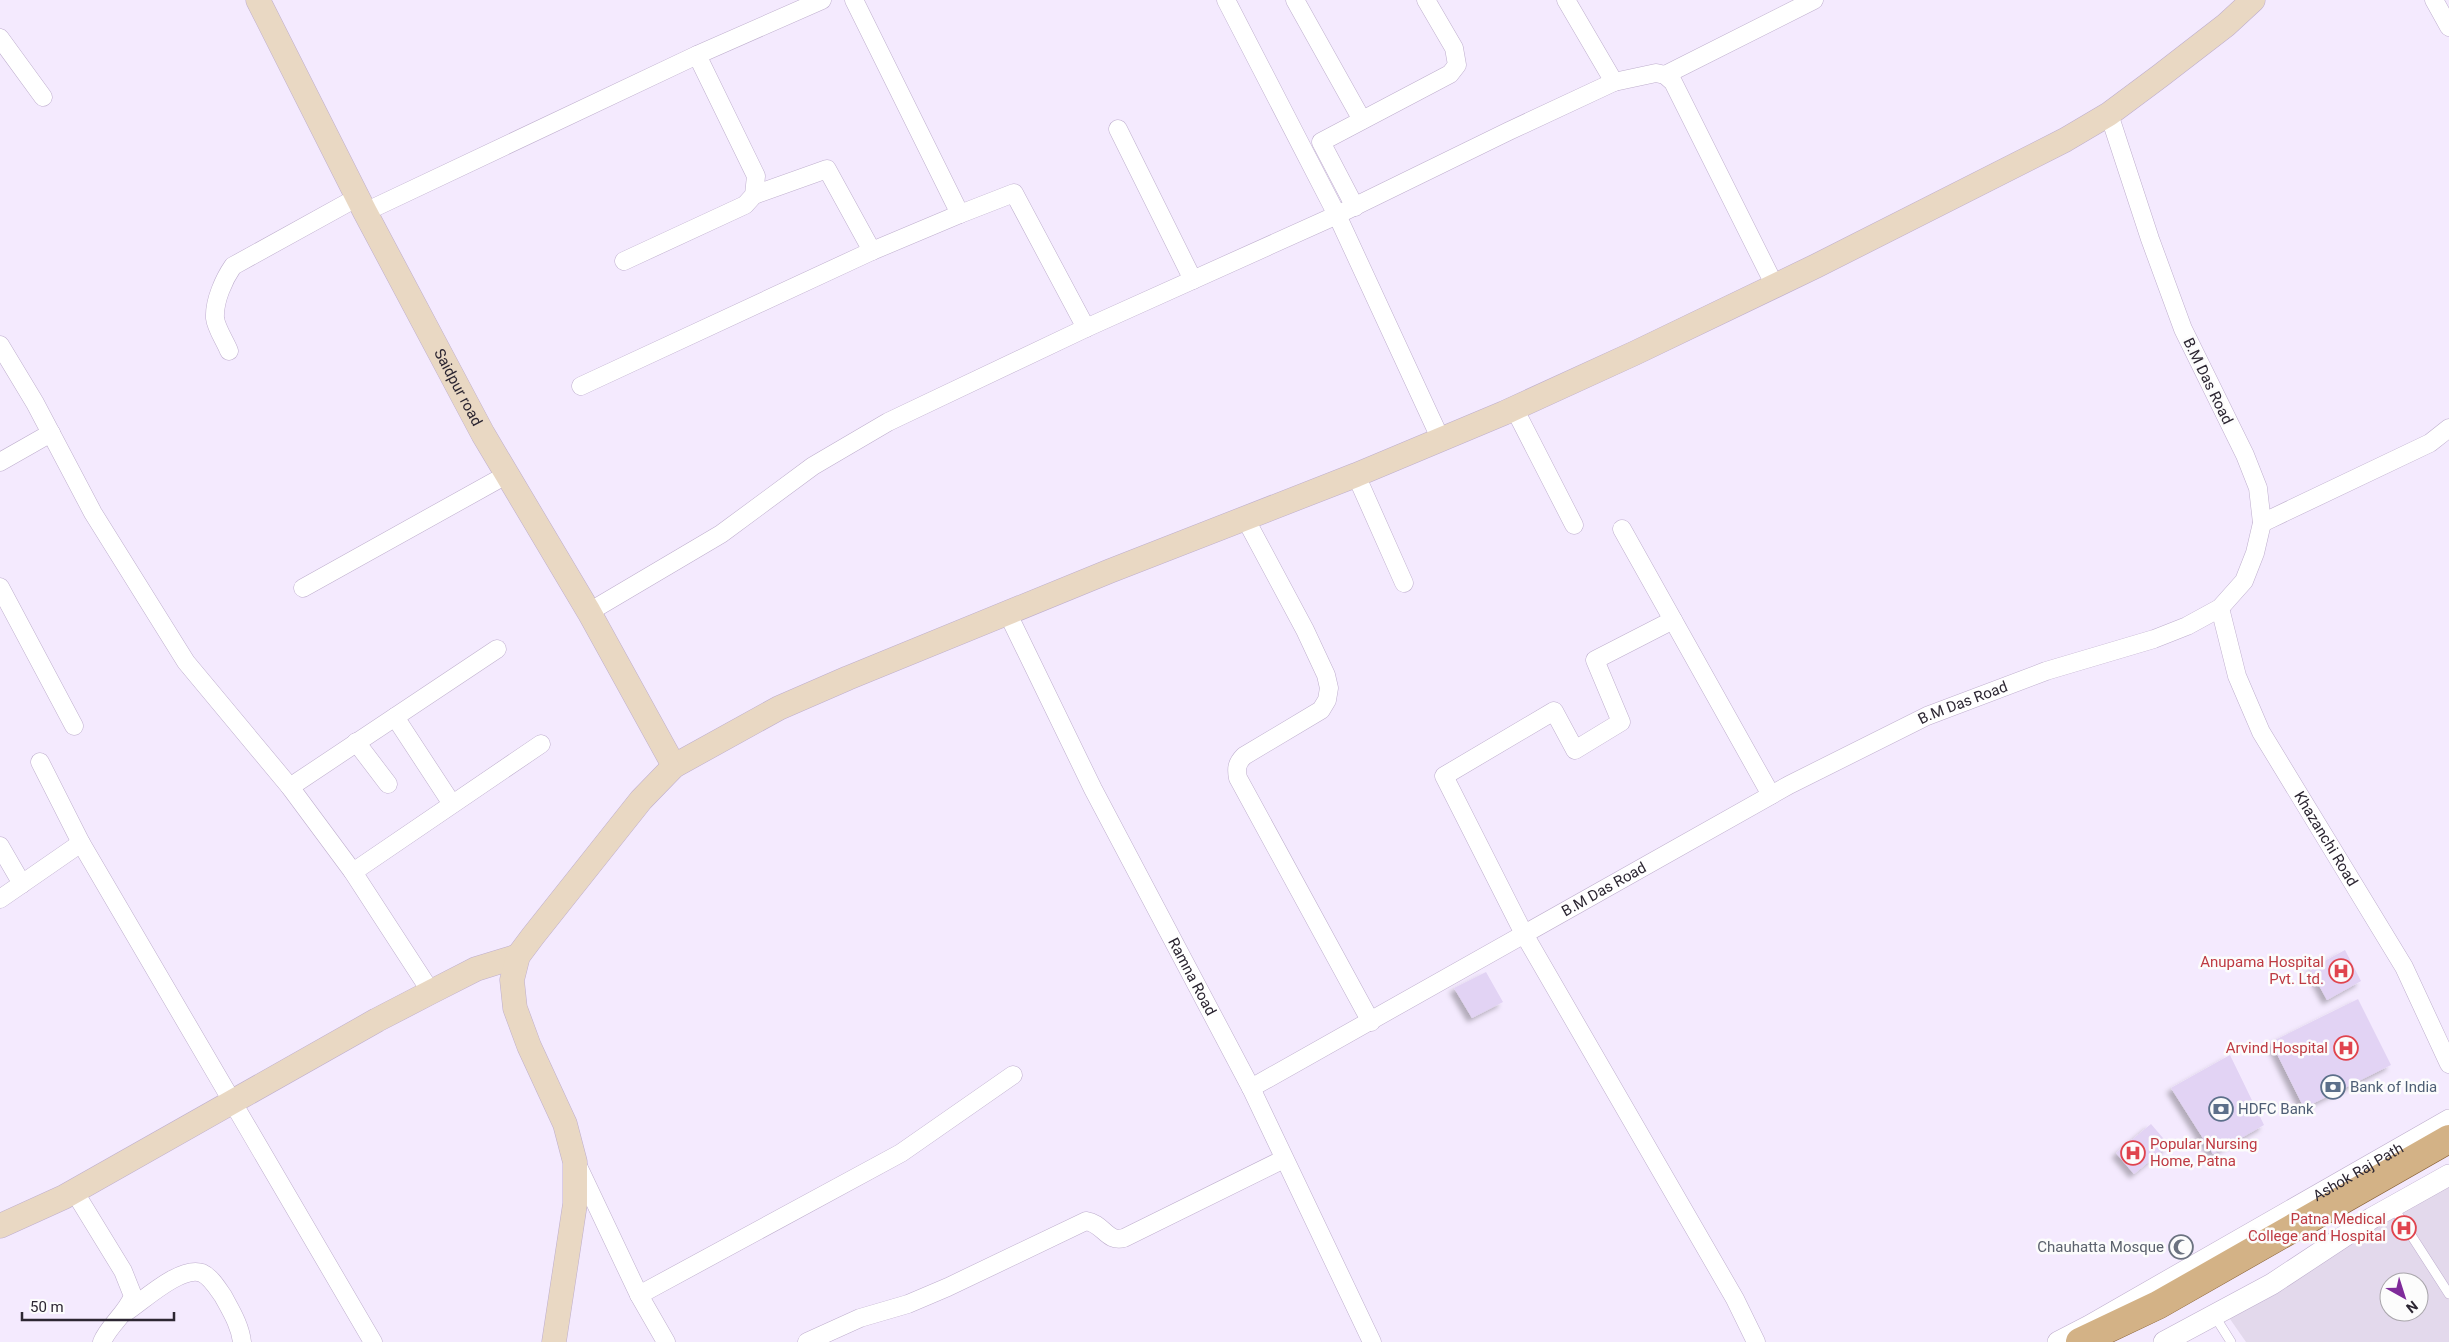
<svg xmlns="http://www.w3.org/2000/svg" width="2449" height="1342" font-family="Roboto,sans-serif">
  <style>
    .medical { fill: #e3d9ec; fill-rule: evenodd }
    .building { fill: #e2d3f4; filter: url(#shadow) }
    .lines { fill: none; stroke-linecap: round; stroke-linejoin: round }
    .service-casing { stroke: #beaecd; stroke-width: 10 }
    .minor-casing { stroke: #beaecd; stroke-width: 19 }
    .tertiary-casing { stroke: #beaecd; stroke-width: 22 }
    .secondary-casing { stroke: #beaecd; stroke-width: 25 }
    .primary-casing { stroke: #865f35; stroke-width: 29 }
    .service { stroke: #fff; stroke-width: 9 }
    .minor { stroke: #fff; stroke-width: 18 }
    .tertiary { stroke: #fff; stroke-width: 21 }
    .secondary { stroke: #e9d8c3; stroke-width: 24 }
    .primary { stroke: #d3b286; stroke-width: 28 }
    .labels { text-anchor: middle; dominant-baseline: central; stroke-width: 5; stroke-linejoin: round; paint-order: stroke }
    .street-label { font-size: 15px; fill: #2c2632; stroke: #fcfcfc }
    .health-label { font-size: 15px; fill: #be3a42; stroke: #fcfcfc; text-anchor: end }
    .service-label { font-size: 15px; fill: #4e5e75; stroke: #fcfcfc; text-anchor: start }
    .worship-label { font-size: 15px; fill: #5b616d; stroke: #fcfcfc; text-anchor: end }
  </style>
  <defs>
    <filter id="shadow"><feDropShadow dx="-4.5" dy="4.5" stdDeviation="2.5" flood-color="#0004"/></filter>
  </defs>
  <rect width="100%" height="100%" fill="#f4eafe"/>
  <path class="medical" d="M2449,1173V1342H2246L2223,1309ZM2389,1282H2419V1312H2389Z"/>
  <path class="building" d="M2345,950L2361,981L2327,1000L2310,969Z
    M1486,972L1503,1002L1472,1018L1454,988Z
    M2358,999L2391,1065L2304,1108L2271,1042Z
    M2230,1055L2264,1125L2213,1154L2171,1088Z
    M2151,1124L2169,1145L2134,1174L2116,1153Z"/>
  <g class="lines">
    <g class="service-casing">
      <path id="service" d="M2393,1207L2449,1294
        M2214,1315L2231,1342"/>
    </g>
    <g class="minor-casing">
      <g id="minor">
        <path d="M1226,0L1337,215L1441,440"/>
        <path d="M1295,0L1362,120"/>
        <path d="M1566,0L1614,82"/>
        <path d="M2434,0L2449,27"/>
        <path d="M0,38L43,97"/>
        <path d="M1665,75L1814,0"/>
        <path d="M1118,129L1193,280"/>
        <path d="M754,195L827,169L872,251"/>
        <path d="M1355,207L1321,142L1450,74L1457,65L1454,48L1426,0"/>
        <path d="M365,212L697,55L822,0"/>
        <path d="M960,214L1014,193L1086,328"/>
        <path d="M624,261L745,205L754,195L756,176L697,55"/>
        <path d="M0,345L35,403L93,513L186,662L290,787L353,872L431,992"/>
        <path d="M229,351C225,341 216,328 215,318C214,301 224,279 233,266L358,197"/>
        <path d="M581,386L872,251L960,214L854,0"/>
        <path d="M1514,408L1574,525"/>
        <path d="M0,462L51,433"/>
        <path d="M1356,475L1404,583"/>
        <path d="M1245,518L1305,630L1326,675L1329,688L1327,700L1321,710L1244,756C1237,763 1236,768 1238,778L1371,1022"/>
        <path d="M2262,523L2430,443L2449,428"/>
        <path d="M1622,529L1771,795"/>
        <path d="M0,587L74,726"/>
        <path d="M303,588L506,475"/>
        <path id="s1" d="M2220,608L2237,676L2261,732L2404,967L2449,1064"/>
        <path d="M589,612L721,534L813,466L888,422L1086,328L1337,215L1509,131L1614,82L1656,73L1665,75L1673,82L1775,286"/>
        <path id="s2" d="M1007,612L1093,789L1251,1088L1372,1342"/>
        <path d="M1673,620L1595,660L1621,722L1575,750L1554,711L1444,776L1524,934L1735,1299L1756,1342"/>
        <path d="M395,717L452,804"/>
        <path d="M356,742L388,784"/>
        <path d="M40,762L81,843L373,1342"/>
        <path d="M290,787L497,649"/>
        <path d="M0,846L22,884"/>
        <path d="M353,872L541,744"/>
        <path d="M0,899L81,843"/>
        <path id="s3" d="M1251,1088L1789,785L1927,716L2046,671L2154,639L2187,626L2220,608L2244,581L2255,553L2262,523L2258,488L2245,455L2183,329L2150,239L2109,114"/>
        <path d="M577,1164L639,1295L666,1342"/>
        <path d="M74,1191L123,1271L133,1296C126,1314 109,1325 102,1342"/>
        <path d="M639,1295L901,1153L1013,1075"/>
        <path d="M126,1312C143,1301 181,1265 202,1273C211,1277 218,1289 223,1296C231,1311 240,1325 242,1342"/>
        <path d="M807,1342L860,1318L908,1304L948,1287L1086,1221C1103,1223 1107,1243 1124,1238L1284,1159"/>
      </g>
    </g>
    <g class="tertiary-casing">
      <g id="tertiary">
        <path id="s4" d="M2058,1342L2089,1326L2449,1120"/>
        <path d="M2164,1342L2272,1284L2372,1218L2449,1175"/>
      </g>
    </g>
    <g class="secondary-casing">
      <g id="secondary">
        <path id="s5" d="M258,0L365,212L483,434L589,612L674,766"/>
        <path d="M0,1226L64,1197L377,1020L431,992L476,969L518,956"/>
        <path d="M554,1342L575,1204V1162L565,1124L529,1046L515,1008L512,980L518,956L533,936L641,800L674,766L779,708L848,678L1110,571L1356,475L1504,413L1635,353L1816,266L2065,140L2109,114L2160,76L2226,25L2253,0"/>
      </g>
    </g>
    <g class="primary-casing">
      <path id="primary" d="M2080,1342L2158,1305L2449,1139"/>
    </g>
    <use href="#service" class="service"/>
    <use href="#minor" class="minor"/>
    <use href="#tertiary" class="tertiary"/>
    <use href="#secondary" class="secondary"/>
    <use href="#primary" class="primary"/>
  </g>
  <defs>
    <g id="hospital-ring" transform="scale(1.25)"><circle r="9.5" fill="#fcfcfc" stroke="#e0444e" stroke-width="1.5"/><path d="M-5-5h3v3.5h4V-5h3V5h-3V1.5h-4V5h-3Z" fill="#e0444e"/></g>
    <g id="bank-ring" transform="scale(1.25)"><circle r="9.5" fill="#fcfcfc" stroke="#5c6f8a" stroke-width="1.5"/><path d="M-6-4H6V4H-6ZM0-2.3a2.3 2.3 0 1 0 0 4.6a2.3 2.3 0 1 0 0-4.6Z" fill="#5c6f8a"/></g>
    <g id="mosque-ring" transform="scale(1.25)"><circle r="9.5" fill="#fcfcfc" stroke="#6b7280" stroke-width="1.5"/><path d="M3.5-4.9A6 6 0 1 0 3.5 4.9A5 5 0 1 1 3.5-4.9Z" fill="#6b7280"/></g>
  </defs>
  <g fill-rule="evenodd">
    <use href="#hospital-ring" x="2341" y="971"/>
    <use href="#hospital-ring" x="2346" y="1048"/>
    <use href="#bank-ring" x="2333" y="1087"/>
    <use href="#bank-ring" x="2221" y="1109"/>
    <use href="#hospital-ring" x="2133" y="1153"/>
    <use href="#hospital-ring" x="2404" y="1228"/>
    <use href="#mosque-ring" x="2181" y="1247"/>
  </g>
  <g class="labels">
    <g class="street-label">
      <text transform="translate(2208 381) rotate(64)">B.M Das Road</text>
      <text stroke="none"><textPath href="#s5" startOffset="436">Saidpur road</textPath></text>
      <text stroke="none"><textPath href="#s3" startOffset="810">B.M Das Road</textPath></text>
      <text stroke="none"><textPath href="#s1" startOffset="256">Khazanchi Road</textPath></text>
      <text stroke="none"><textPath href="#s3" startOffset="405">B.M Das Road</textPath></text>
      <text stroke="none"><textPath href="#s2" startOffset="409">Ramna Road</textPath></text>
      <text stroke="none"><textPath href="#s4" startOffset="345">Ashok Raj Path</textPath></text>
    </g>
    <g class="health-label">
      <text x="2324" y="962">Anupama Hospital<tspan x="2324" dy="17">Pvt. Ltd.</tspan></text>
      <text x="2328" y="1048">Arvind Hospital</text>
      <text x="2150" y="1144" text-anchor="start">Popular Nursing<tspan x="2150" dy="17">Home, Patna</tspan></text>
      <text x="2386" y="1219">Patna Medical<tspan x="2386" dy="17">College and Hospital</tspan></text>
    </g>
    <g class="service-label">
      <text x="2350" y="1087">Bank of India</text>
      <text x="2238" y="1109">HDFC Bank</text>
    </g>
    <g class="worship-label">
      <text x="2164" y="1247">Chauhatta Mosque</text>
    </g>
  </g>
  <g transform="translate(2404 1297) rotate(141)"><circle r="24" fill="#fcfcfc" stroke="#a9a6ab"/>
  <path d="M0-4L9 19L0 12L-9 19Z" fill="#7f2b9a"/>
  <text y="-8" font-size="14" font-weight="bold" text-anchor="middle" fill="#2c2632">N</text>
  </g>
  <path d="M22 1312v8h152v-8" fill="none" stroke="#2c2632" stroke-width="2.5"/>
  <text x="30" y="1312" font-size="15" fill="#2c2632" stroke="#fcfcfc" stroke-width="4" paint-order="stroke">50 m</text>
</svg>
